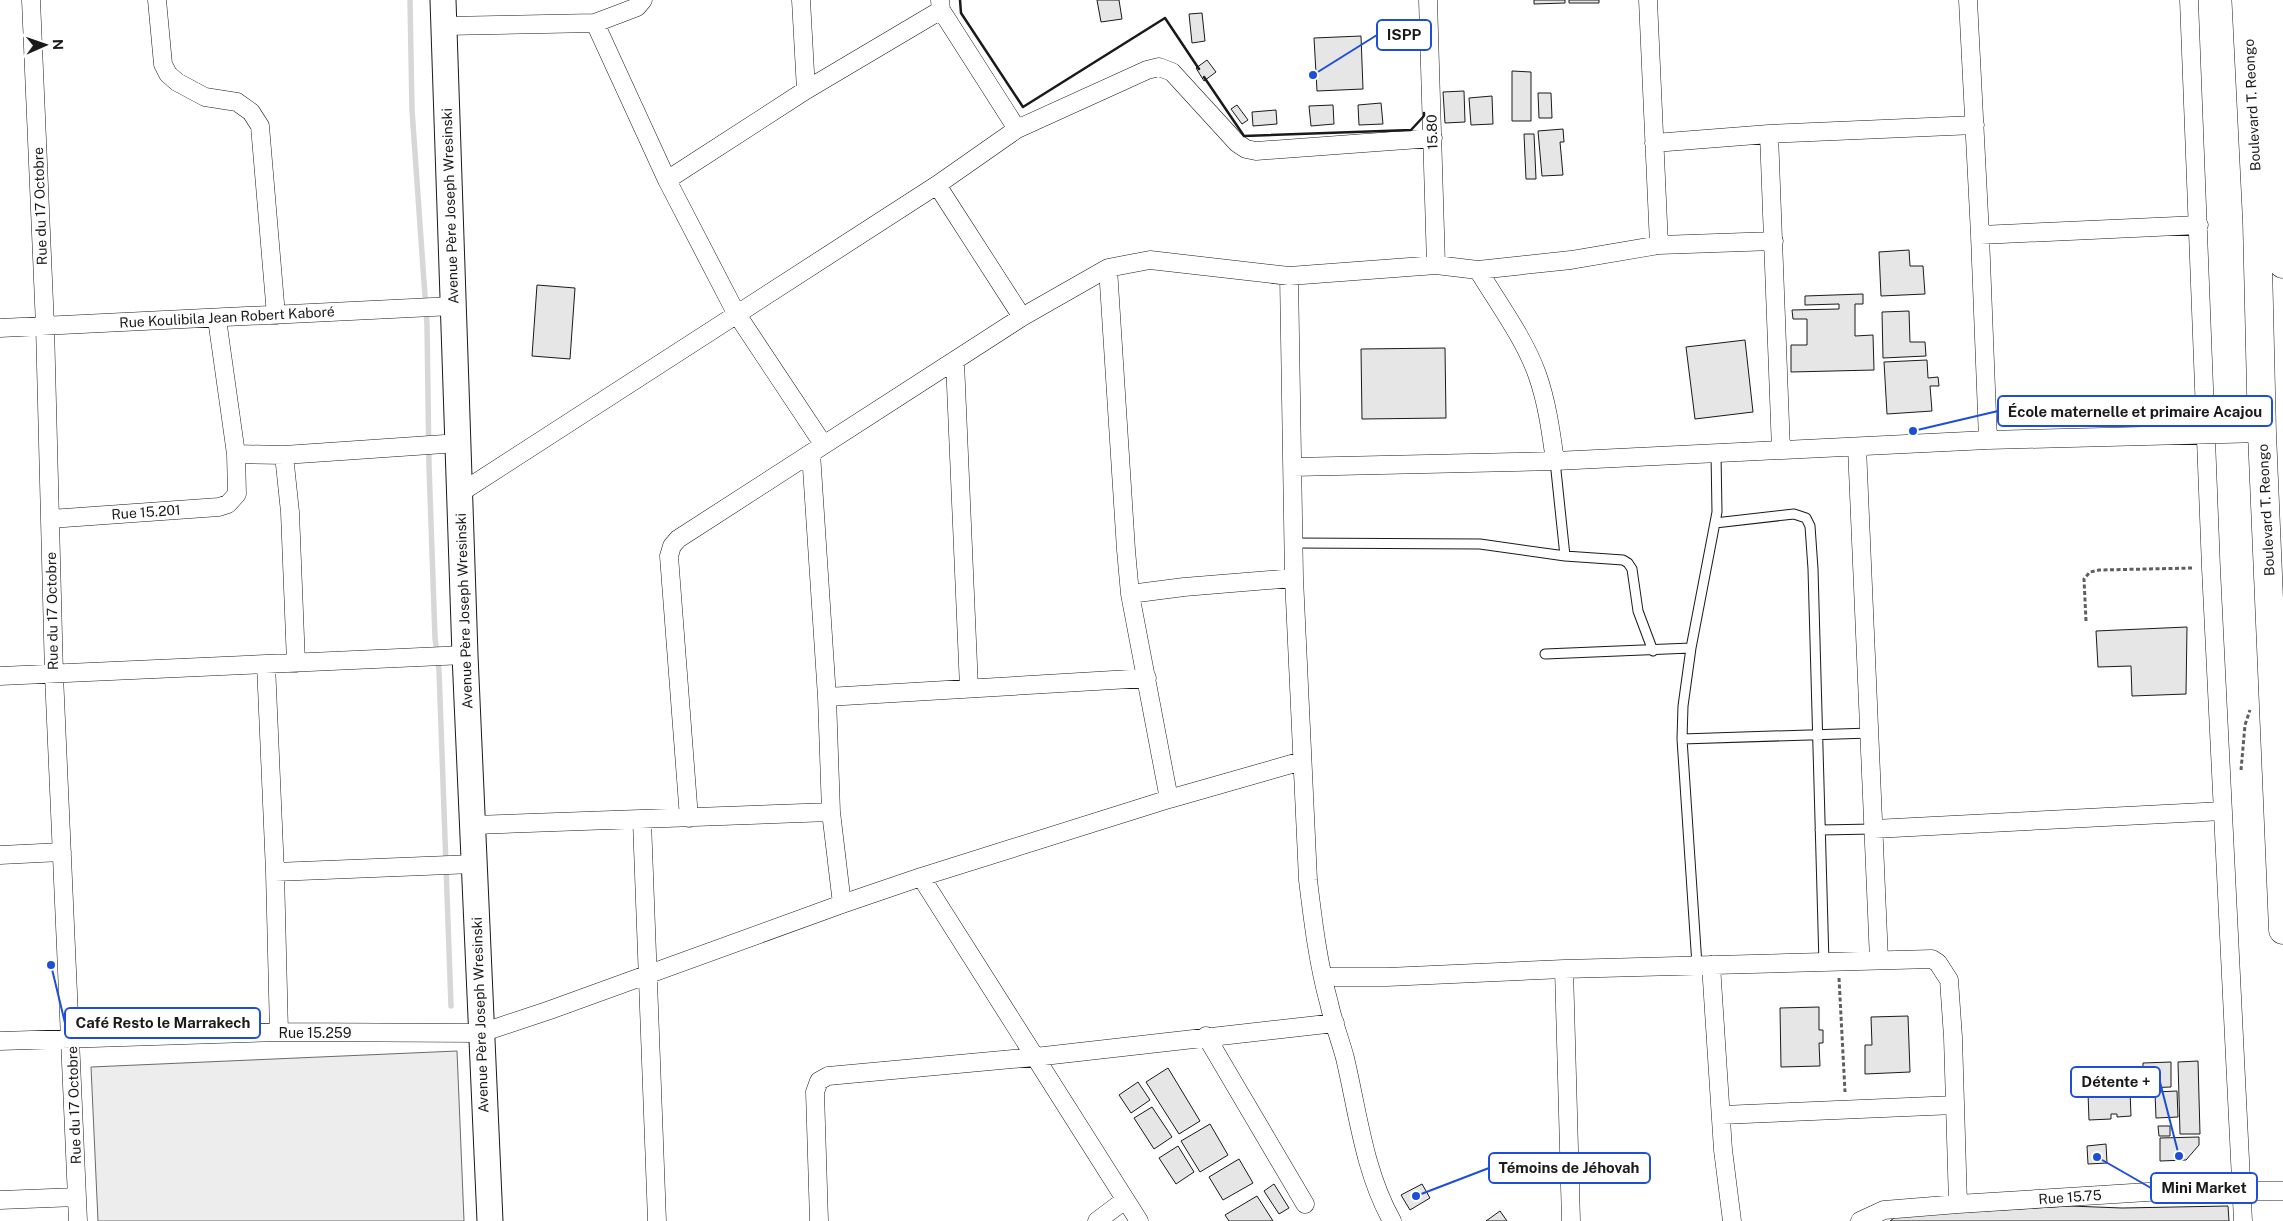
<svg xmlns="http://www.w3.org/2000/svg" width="2283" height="1221" font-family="'Public Sans',sans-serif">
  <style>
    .built { fill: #ededed; stroke: #6a6a6a }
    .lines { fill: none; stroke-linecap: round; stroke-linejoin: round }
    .stream { stroke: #d7d7d7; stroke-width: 5.5 }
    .building { fill: #e6e6e6; stroke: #1a1a1a }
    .lane-casing { stroke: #1a1a1a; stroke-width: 11 }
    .street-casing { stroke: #1a1a1a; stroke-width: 19 }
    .secondary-casing { stroke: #1a1a1a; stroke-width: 27 }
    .highway-casing { stroke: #1a1a1a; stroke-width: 29 }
    .path { stroke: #5f5f5f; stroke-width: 3; stroke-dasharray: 4 2.5; stroke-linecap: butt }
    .lane { stroke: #fff; stroke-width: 9 }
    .street { stroke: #fff; stroke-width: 18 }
    .secondary { stroke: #fff; stroke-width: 25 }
    .highway { stroke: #fff; stroke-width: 28 }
    .wall { stroke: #1a1a1a; stroke-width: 2.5 }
    .labels { text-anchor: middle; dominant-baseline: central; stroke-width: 4; stroke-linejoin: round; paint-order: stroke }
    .street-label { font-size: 14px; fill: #1a1a1a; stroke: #fff }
    .leader { fill: none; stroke: #1d4ed8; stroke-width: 2 }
    .callout-dot { fill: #1d4ed8; stroke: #fff; stroke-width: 2 }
    .callout { fill: #fff; stroke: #1d4ed8; stroke-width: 2 }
    .callout-label { font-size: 15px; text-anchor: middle; font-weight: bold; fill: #1a1a1a }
  </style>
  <rect width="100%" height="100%" fill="#fff"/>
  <path class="built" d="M457,1051L464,1221H98L91,1067Z"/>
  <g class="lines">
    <path class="stream" d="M410,0L412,110L427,325L429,465L435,638L439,670L451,1006"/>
  </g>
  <path class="building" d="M1097,0H1119L1122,19L1101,22Z
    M1534,0H1565V3L1534,4Z
    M1569,0H1599V3H1569Z
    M1202,13L1205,41L1192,43L1189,14Z
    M1361,36L1363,89L1317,91L1314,38Z
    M1207,60L1216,72L1204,81L1196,68Z
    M1512,71L1531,72V121H1512Z
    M1464,91L1465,122L1445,123L1443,92Z
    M1538,93H1551L1552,118H1539Z
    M1492,96L1493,124L1471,125L1469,98Z
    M1381,103L1383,124L1359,125L1358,105Z
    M1237,105L1248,120L1242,124L1231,109Z
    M1333,105L1334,124L1311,126L1309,106Z
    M1276,110L1277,124L1253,126L1252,112Z
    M1563,129L1564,142H1560L1563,175L1542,176L1538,131Z
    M1524,134H1534L1536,179H1526Z
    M1909,250L1910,266H1923L1925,294L1881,296L1879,252Z
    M537,285L575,288L570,359L532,356Z
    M1863,294V304H1855V336L1873,335L1874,370L1791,372V345H1807V319H1793L1792,310L1839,309V304L1805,305V296Z
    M1909,311L1910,342H1925L1926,356L1883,358L1882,312Z
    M1745,340L1753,412L1695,419L1686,347Z
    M1445,348L1446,418L1362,419L1361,349Z
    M1927,360L1928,378L1938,377L1939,386H1930L1932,411L1887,414L1884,362Z
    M2187,627L2186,694L2132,696L2131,666L2098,667L2096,631Z
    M1819,1007V1030H1823V1043H1819L1820,1066L1781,1067L1780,1008Z
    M1908,1016L1910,1072L1865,1074V1045H1872L1871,1017Z
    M2198,1061L2200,1134H2180L2178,1062Z
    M2171,1062V1087L2143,1088V1063Z
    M1168,1068L1200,1121L1179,1134L1146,1082Z
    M1138,1082L1150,1100L1131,1113L1119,1095Z
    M2130,1091L2131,1116L2117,1117V1114H2111V1119L2089,1120L2088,1093Z
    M2177,1091L2178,1117L2156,1118L2155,1092Z
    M1152,1107L1172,1137L1154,1149L1134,1118Z
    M1210,1124L1228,1155L1200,1172L1181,1141Z
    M2158,1126H2170V1136H2159Z
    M2199,1137V1145L2186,1160L2160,1161V1138Z
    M2106,1144L2107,1163L2088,1164L2087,1146Z
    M1178,1146L1194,1172L1176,1184L1159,1158Z
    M1239,1159L1253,1183L1223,1200L1209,1177Z
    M1274,1184L1289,1208L1279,1214L1264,1191Z
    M1422,1184L1430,1198L1410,1210L1401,1195Z
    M1257,1196L1273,1221H1229L1225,1215Z
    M2070,1206L2122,1208L2228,1206L2229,1221H1890L1897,1216Z
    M1500,1211L1507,1221H1486Z"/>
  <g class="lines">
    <g class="lane-casing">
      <path id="lane" d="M1555,461L1565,556
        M1715,523L1794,514L1806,518L1810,526L1813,569L1824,963
        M1293,543L1480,544L1565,556L1623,560L1628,563L1632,569L1638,611L1653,651
        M1545,654L1691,648
        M1682,739L1870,733
        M1820,830L1874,829
        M1697,965L1682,739L1683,706L1691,648L1717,512L1716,454"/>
    </g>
    <g class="street-casing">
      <path id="street" d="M31,0L45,326L54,675L78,1221
        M157,0L163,64L168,74L177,82L205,97L237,102L251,112L260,126L276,315
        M643,0L637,7L595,23L667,180L736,313L823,444
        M801,0L806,90
        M940,0L941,10L1017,129
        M1428,0L1436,265
        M1648,0L1659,245
        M1968,0L1980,235L1988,440
        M2189,0L2211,568L2243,1221
        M445,26L595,23
        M1769,134L1781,450
        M1654,143L1769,134L1975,125
        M667,180L806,90L941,10
        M937,185L1022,317
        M1980,235L2199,225
        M1108,268L1126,550L1130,594L1169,799
        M1478,270L1571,260L1659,245L1774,241
        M1289,276L1294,578L1308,880C1313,921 1318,963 1329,1003C1333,1022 1340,1039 1345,1058C1358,1113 1364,1171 1392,1221
        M0,328L453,306
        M955,362L969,688
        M1857,447L1879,960
        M811,453L827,697L831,812L842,904
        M236,454L284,455L459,443
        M284,455L290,512L296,663
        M1293,467L1555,461L1988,440L2262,433
        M460,493L937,185L1017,129L1147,70L1159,67L1172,72L1237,143L1246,149L1256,151L1433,138
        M50,519L219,507L228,504L237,494L236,454L217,319
        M1130,594L1184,587L1294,578
        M266,664L275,872L279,1032
        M0,676L465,655
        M827,697L1147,678
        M689,818L669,556L672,546L678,539L1022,317L1108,268L1150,260L1289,276L1436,265L1478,270C1498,303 1524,338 1537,374C1547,402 1551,432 1555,461
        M642,821L657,1221
        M473,825L831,812
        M1874,829L2223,811
        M0,855L62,852
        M275,872L474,864
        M921,877L1139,1221
        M1711,965L1723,1150L1732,1221
        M1564,969L1571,1221
        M1323,977H1387L1564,969L1932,959L1938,963L1949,980L1953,1037L1958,1204
        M1206,1036L1305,1204
        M0,1041L279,1032L481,1033L550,1010L842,904L921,877L1169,799L1302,761
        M1722,1115L1955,1105
        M0,1200L77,1197
        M819,1221L815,1092L819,1081L828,1076L1035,1057L1335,1023
        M1097,1221L1125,1200
        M1860,1221L1884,1210L1958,1204L2164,1191H2283"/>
    </g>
    <g class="secondary-casing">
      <path id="secondary" d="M443,0L465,655L490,1221"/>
    </g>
    <g class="highway-casing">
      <path id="highway" d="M2246,0L2257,222L2262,433L2283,930
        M2271,0L2283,264"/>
    </g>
    <path class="path" d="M2086,621L2084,579L2090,572L2099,570L2193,568
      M2241,770L2245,725L2250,710
      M1839,978L1845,1092"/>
    <use href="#lane" class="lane"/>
    <use href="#street" class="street"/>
    <use href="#secondary" class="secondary"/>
    <use href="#highway" class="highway"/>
    <path class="wall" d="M960,0L961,13L1023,107L1165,18L1199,69
      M1204,77L1244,136L1411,130L1424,116V113"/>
  </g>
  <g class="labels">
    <g class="street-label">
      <text transform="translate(2252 105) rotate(-93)">Boulevard T. Reongo</text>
      <text transform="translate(1432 132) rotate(-92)">15.80</text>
      <text transform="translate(40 206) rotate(-92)">Rue du 17 Octobre</text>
      <text transform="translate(450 206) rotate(-92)">Avenue Père Joseph Wresinski</text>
      <text transform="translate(227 317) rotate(-3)">Rue Koulibila Jean Robert Kaboré</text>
      <text transform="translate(2266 510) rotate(-93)">Boulevard T. Reongo</text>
      <text transform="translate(146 512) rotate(-4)">Rue 15.201</text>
      <text transform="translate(52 611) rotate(-91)">Rue du 17 Octobre</text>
      <text transform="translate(464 611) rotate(-92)">Avenue Père Joseph Wresinski</text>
      <text transform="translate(480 1015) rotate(-92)">Avenue Père Joseph Wresinski</text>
      <text x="315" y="1033">Rue 15.259</text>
      <text transform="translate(74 1105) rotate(-92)">Rue du 17 Octobre</text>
      <text transform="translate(2070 1197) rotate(-4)">Rue 15.75</text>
    </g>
  </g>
  <path class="leader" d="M1313 75L1377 35M1913 431L1998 411M51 965L65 1023M2179 1156L2160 1082M1416 1196L1489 1168M2097 1157L2151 1188"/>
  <g class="callout-dot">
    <circle cx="1313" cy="75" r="5"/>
    <circle cx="1913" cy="431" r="5"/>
    <circle cx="51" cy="965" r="5"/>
    <circle cx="2179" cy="1156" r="5"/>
    <circle cx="1416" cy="1196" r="5"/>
    <circle cx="2097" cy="1157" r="5"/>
  </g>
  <g class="callout">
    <rect x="1377" y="20" width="54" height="30" rx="5"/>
    <rect x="1998" y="396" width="274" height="30" rx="5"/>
    <rect x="65" y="1008" width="195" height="30" rx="5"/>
    <rect x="2071" y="1067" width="89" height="30" rx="5"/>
    <rect x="1489" y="1153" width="161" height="30" rx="5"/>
    <rect x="2151" y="1173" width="106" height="30" rx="5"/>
  </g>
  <g class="callout-label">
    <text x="1404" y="40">ISPP</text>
    <text x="2135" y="417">École maternelle et primaire Acajou</text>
    <text x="163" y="1028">Café Resto le Marrakech</text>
    <text x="2116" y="1087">Détente +</text>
    <text x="1569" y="1173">Témoins de Jéhovah</text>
    <text x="2204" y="1193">Mini Market</text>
  </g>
  <g transform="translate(45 45) rotate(88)" stroke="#ffffff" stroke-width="4" paint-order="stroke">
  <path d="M0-4L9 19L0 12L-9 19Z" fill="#1a1a1a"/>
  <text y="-8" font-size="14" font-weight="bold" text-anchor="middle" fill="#1a1a1a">N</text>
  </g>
</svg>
